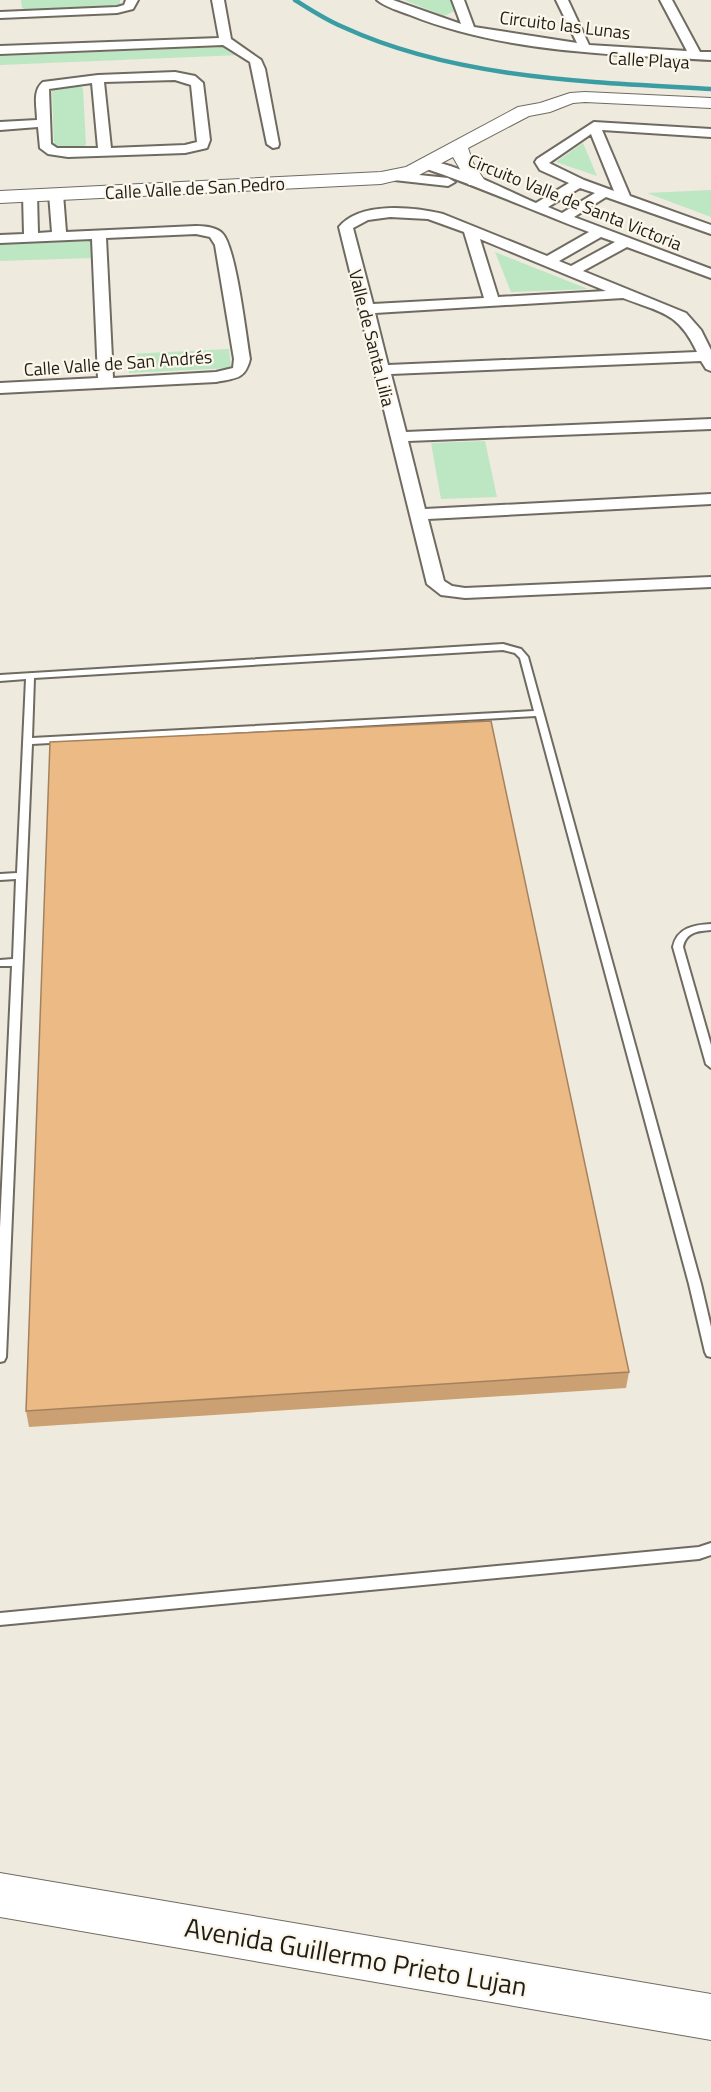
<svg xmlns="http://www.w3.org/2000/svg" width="711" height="2092" font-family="'Titillium Web',sans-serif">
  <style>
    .green { fill: #bde6c3 }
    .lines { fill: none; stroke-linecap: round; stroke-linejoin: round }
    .stream { stroke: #3b9da4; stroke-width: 4.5 }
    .lane-casing { stroke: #706b61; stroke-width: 4 }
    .street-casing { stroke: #706b61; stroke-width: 4 }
    .secondary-casing { stroke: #706b61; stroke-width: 2 }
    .lane { fill: #fff; fill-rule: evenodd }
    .street { fill: #fff; fill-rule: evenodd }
    .secondary { fill: #fff; fill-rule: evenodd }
    .wall { fill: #cba072 }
    .building { fill: #ecba85; stroke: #a5825d; stroke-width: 1.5 }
    .labels { text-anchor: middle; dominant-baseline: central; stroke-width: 4.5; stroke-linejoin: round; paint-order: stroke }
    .far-street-label { font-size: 18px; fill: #1f1e19; stroke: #fdf7eb }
    .near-street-label { font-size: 27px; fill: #1f1e19; stroke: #fdf7eb }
  </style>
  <rect width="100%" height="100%" fill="#efeade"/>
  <path class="green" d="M21,0H120V4L114,7L27,10L22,8Z
    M404,0H451L455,11L444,16Z
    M243,46L240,55L0,65V56Z
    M81,86L83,89L86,145C78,151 63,150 54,147L52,90L54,88Z
    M583,143L597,176L556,162Z
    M711,190V217L647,193Z
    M91,241V258L0,261V244Z
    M495,252L588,289L511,292Z
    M229,349L231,368L129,373L128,354Z
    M485,441L497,497L441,499L431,443Z"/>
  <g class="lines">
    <path class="stream" d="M295,0C311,10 326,20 343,27C456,79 589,82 711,89"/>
    <g class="lane-casing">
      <path id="lane" d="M503,644L521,649L528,657L701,1284L711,1327V1357L707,1356L705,1352L689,1284L536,716L32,744L6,1357L4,1361L0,1362V1228L12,966H0V960L13,959L16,879L0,880V874L17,873L26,679L0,681V675ZM503,650L515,653L520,658L534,711L32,738L34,678Z
        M711,924V930C698,931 686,932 683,947L711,1045V1068L706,1064L673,947C677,928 693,925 711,924Z
        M711,1543V1555L699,1559L0,1625V1613L699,1547Z"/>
    </g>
    <g class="street-casing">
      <path id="street" d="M126,0H138L133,9L117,13L0,18V12L117,7L124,5Z
        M212,0H224L231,39L261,60L265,69L279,144L278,147L273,148L267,144L250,62L223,45L0,54V46L219,38Z
        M377,0H393L461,24L452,0H464L474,27L577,43L556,0H568L589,45L687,51L660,0H672L700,52H711V60C611,54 505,53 410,15C400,11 385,7 377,0Z
        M175,72L195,76L203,83L210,140L207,148L185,153L68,157L48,154L40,148L38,127L0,130V122L37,120C37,107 32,91 43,82L98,75ZM175,80L191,85L197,142L185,145L111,148L104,82ZM92,83L98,148H57L51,144L49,89Z
        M594,122L711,129V137L602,130L630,196L711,225V234L606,197L574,217L711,269V278L627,247L583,271L686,313L701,330L711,350V371L706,369L701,361L391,374L406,432L711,419V429L408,441L425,509L711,494V504L428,519L444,581L452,586L465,588L711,577V587L465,598L441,595L427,584L339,227C360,201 414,207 443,214L547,256L589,232C533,211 478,186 421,167L419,164L421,161C441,156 514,194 536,203L569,183L540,170L535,162L537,159ZM591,134L614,191L584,180L549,163ZM580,188L595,193L562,213L548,207ZM390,217L428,219L464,232L484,298L373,304L353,228L368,220ZM601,237L615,242L571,266L559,261ZM480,239L606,291L498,297ZM623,298C662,313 678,312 697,352L388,365L375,313Z
        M390,172L448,178L455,182L448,186L385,179L383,176L385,173Z
        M56,190L63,194L66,232L196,226C204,226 216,227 222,233C236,246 246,336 250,359C245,380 235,378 216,382L0,393V383L98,378L92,239L0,243V235L24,234L23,195L30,191L37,195L38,233L52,232L49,194ZM196,234L210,237L215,245L234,359L233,368L216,372L113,378L106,238Z"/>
    </g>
    <g class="secondary-casing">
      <path id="secondary" d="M585,92L711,98V108L585,102L573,103L550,112L529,116L468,148L473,163L485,181L483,185H469L453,157L419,175L381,184L0,203V191L381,172L406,167L518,107L540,103L570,93Z
        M0,1873L711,1994V2040L0,1917Z"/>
    </g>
    <use href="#lane" class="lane"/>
    <use href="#street" class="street"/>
    <use href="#secondary" class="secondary"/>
  </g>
  <path class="wall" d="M629,1372L626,1388L29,1427L26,1411Z"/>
  <path class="building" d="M491,721L629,1372L26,1411L50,742Z"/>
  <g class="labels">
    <g class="far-street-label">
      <text transform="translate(565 25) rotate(7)">Circuito las Lunas</text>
      <text transform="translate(649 60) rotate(3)">Calle Playa</text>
      <text transform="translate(195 188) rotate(-3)">Calle Valle de San Pedro</text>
      <text transform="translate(575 202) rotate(22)">Circuito Valle de Santa Victoria</text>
      <text transform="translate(372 338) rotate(76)">Valle de Santa Lilia</text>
      <text transform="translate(118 363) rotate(-4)">Calle Valle de San Andrés</text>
    </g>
    <g class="near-street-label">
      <text transform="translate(356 1956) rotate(10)">Avenida Guillermo Prieto Lujan</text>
    </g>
  </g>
</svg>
